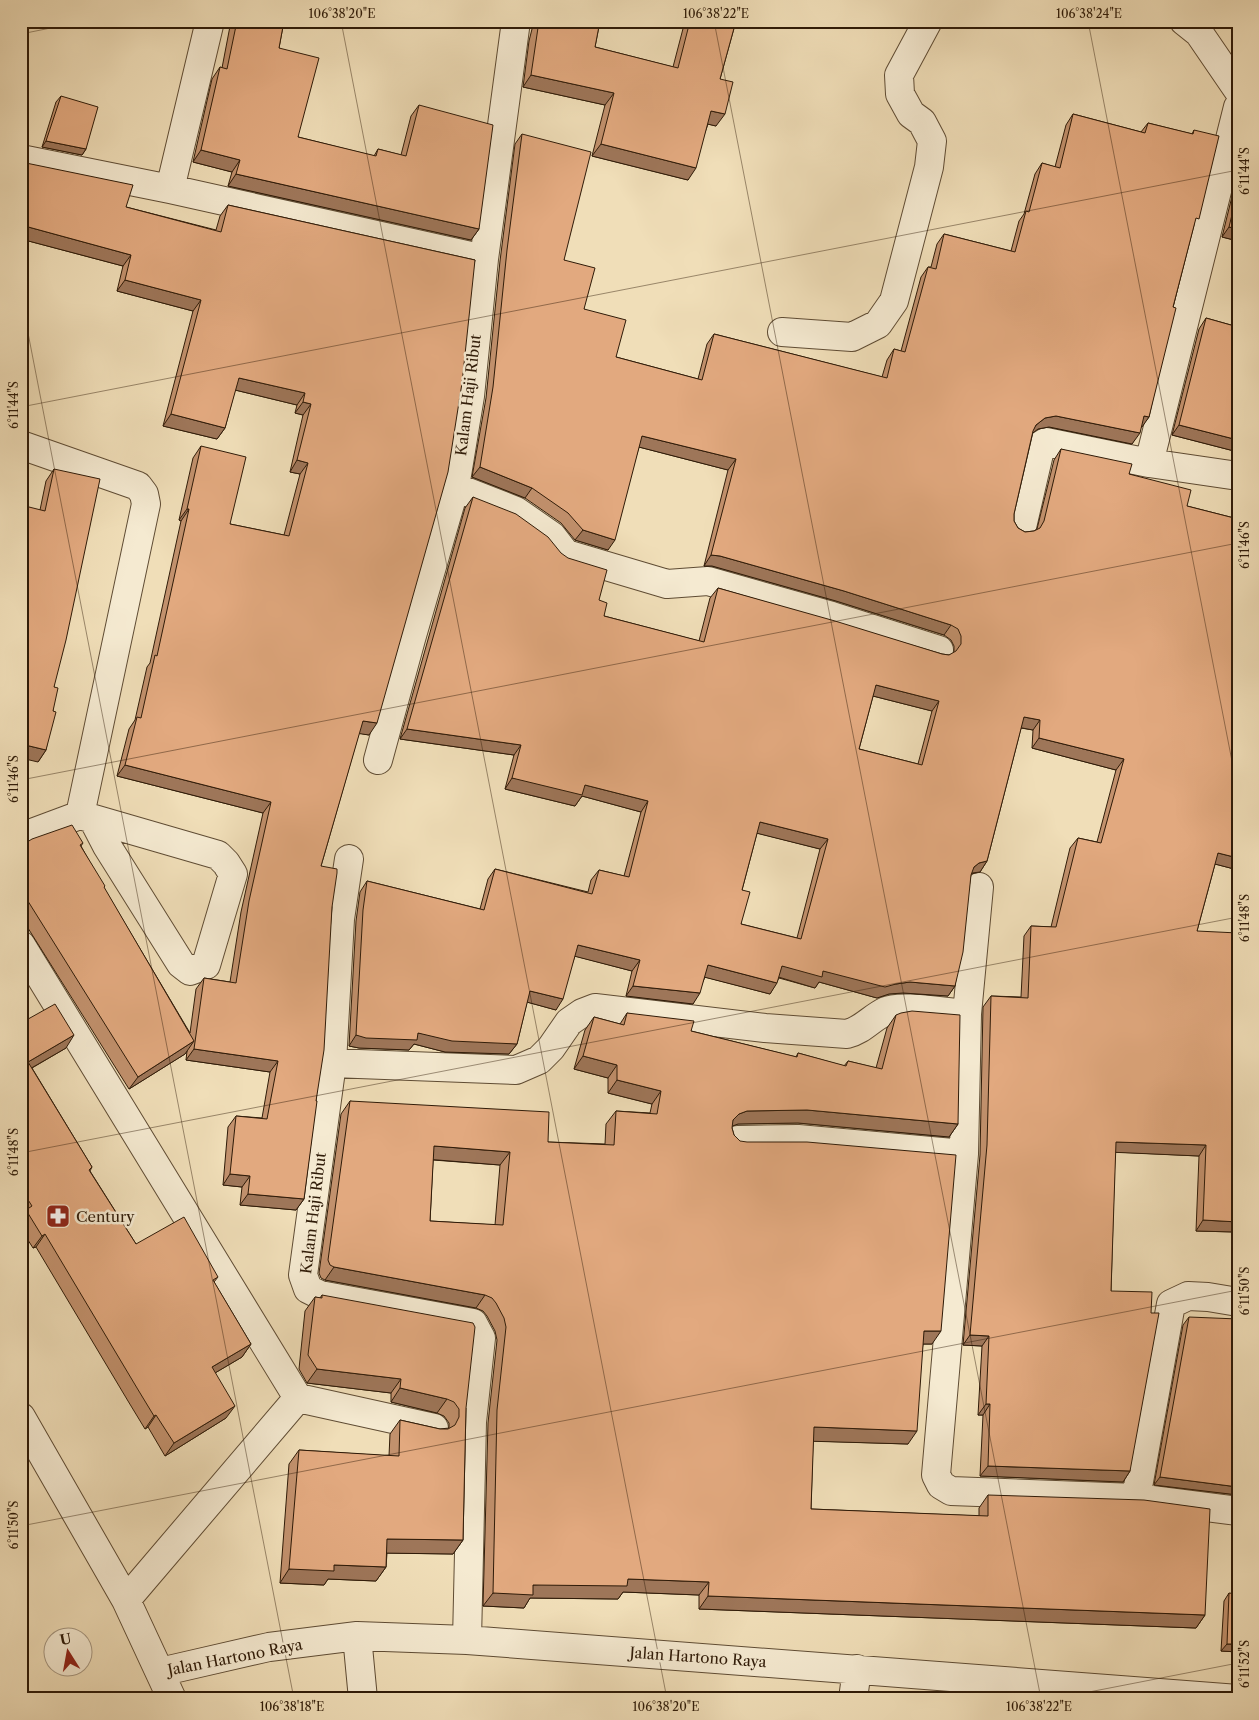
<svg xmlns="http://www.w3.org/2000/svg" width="1259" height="1720" font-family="'Libre Caslon Text',serif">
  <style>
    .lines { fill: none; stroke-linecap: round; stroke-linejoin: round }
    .minor-casing { stroke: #5f4c34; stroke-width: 30 }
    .minor { stroke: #f5ead1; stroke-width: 28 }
    .wall { fill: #c2916d; stroke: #2f1b08; fill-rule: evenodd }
    .shaded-wall { fill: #9e7659; stroke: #2f1b08 }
    .building { fill: #e2a97f; stroke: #2f1b08; fill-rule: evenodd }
    .ticks { fill: none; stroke: #2f1b08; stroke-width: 1; stroke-opacity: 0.45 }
    .labels { text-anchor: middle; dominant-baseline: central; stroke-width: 5; stroke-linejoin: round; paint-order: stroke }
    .street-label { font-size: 15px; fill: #2f1b08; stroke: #f5ead1 }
    .poi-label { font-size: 15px; fill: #2f1b08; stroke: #f5ead1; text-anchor: start }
    .neatline { fill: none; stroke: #2f1b08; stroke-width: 2 }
    .ticks-label { font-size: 12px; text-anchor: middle; fill: #2f1b08 }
  </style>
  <rect width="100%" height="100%" fill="#f0deb8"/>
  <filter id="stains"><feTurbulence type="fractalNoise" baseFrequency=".004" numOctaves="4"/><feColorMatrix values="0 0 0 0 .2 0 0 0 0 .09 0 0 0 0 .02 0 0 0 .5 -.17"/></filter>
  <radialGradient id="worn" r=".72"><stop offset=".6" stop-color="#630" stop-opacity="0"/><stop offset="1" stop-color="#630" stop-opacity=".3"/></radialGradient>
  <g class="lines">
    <g class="minor-casing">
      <path id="minor" d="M1184,21L1199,33L1238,90
        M21,159L170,189L484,259
        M170,189L210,21
        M782,332L852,337L878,324L894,301L929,167L932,141L922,122L911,114L900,94L899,75L928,21
        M21,445L138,486L144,494L146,504L80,815L21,837
        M1149,463L1238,476
        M455,487L516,511L552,536L566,554L667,584L708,581L832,616L939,650
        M1022,527L1041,445L1046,442L1149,463L1238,107
        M378,760L411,639L455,487L470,396L484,259L516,21
        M80,815L218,855L226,863L233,874L206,965L190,971L181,964L107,846L93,819
        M349,859L340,919L332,1063L303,1275L308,1289L320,1295L473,1323L481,1338L472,1422L467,1640
        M979,887L967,1014L964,1154L936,1475L941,1485L951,1491L1136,1498L1238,1511
        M21,945L298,1398L434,1428
        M332,1063L516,1070L539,1060L551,1048L569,1022L582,1013L595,1008L765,1028L847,1034C863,1030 871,1018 886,1011C901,1004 949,1013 967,1014
        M738,1140L798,1139L964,1154
        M21,1417L126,1600L172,1699
        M1136,1498L1171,1304L1188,1296L1208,1297L1238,1302
        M126,1600L298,1398
        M357,1636L363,1699
        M160,1672L269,1647L357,1636L467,1640L1238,1699
        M853,1699L857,1669"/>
    </g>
    <use href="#minor" class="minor"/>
  </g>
  <path class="wall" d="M231,21H284L279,48L298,137L374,156L378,149L401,155L411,116L419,105L479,229L471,240L228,186L232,172L193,162L212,79L220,67L222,68Z
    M534,21H600L595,47L673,67L685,21H736L720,79L716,126L708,124L688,180L592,156L605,105L523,87L529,41Z
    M61,96L86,149L82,155L42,147L56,102Z
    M1073,114L1141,132L1148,123L1192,134L1194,130V225L1173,307L1149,417L1141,427L1132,444L1049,427L1038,429L1033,432L1014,514V521L1018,528L1025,532L1034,531L1037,529L1054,460L1061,449L1129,474L1187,506L1238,519V870L1215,864L1197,931L1235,1232L1196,1231L1199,1156L1115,1152L1111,1291L1130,1471L1123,1482L980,1476L983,1415H978L982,1346L963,1345L980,1155L983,1007L991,996L1021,997L1024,936L1031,926L1051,927L1070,848L1078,838L1097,842L1116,770L1032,748L1033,730L1021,728L987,861L980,872L971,874L955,986L948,996L903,993L889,994L877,998L819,982L815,988L779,978L770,994L705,977L693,1004L626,996L632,971L575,956L556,1010L527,1002L517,1044L509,1054L445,1052L414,1044L409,1050L359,1048L349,1046L356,921L360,892L367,881L480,909L488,879L495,869L588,892L591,880L599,870L624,876L641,812L582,796L575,806L505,789L514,755L400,739L465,508L473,497L599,600L604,616L699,641L710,598L718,588L942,654L949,655L954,653V646L951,640L944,635L836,601L712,566H704L728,470L639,447L608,550L575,540L561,523L525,498L472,477L486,398L500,261L515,144L522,134L564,260L584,309L616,357L698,379L707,344L714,334L882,377L887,360L894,349L901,351L921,277L928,267H931L937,244L944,234L1011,251L1019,221L1024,214L1035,174L1042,163L1055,167L1066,125ZM873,696L932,711L918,764L859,749ZM757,833L820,849L797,938L741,924L742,890Z
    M21,161L126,207L216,230L220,216L228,205L475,260L369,735L359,733L321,866L332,907L316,1101L304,1199L296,1210L240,1205L242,1187L223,1185L228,1127L236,1116L262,1118L270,1072L186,1060L187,1051L185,1054L129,1089L21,917V846L83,843L81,846L104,888L190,1033L196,989L204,978L230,982L241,912L263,813L117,776L129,729L135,720L147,667L150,663L181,521L179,520L193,458L201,446L230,524L284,535L300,474L290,472L303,415L295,413L297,405L235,390L225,428L217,439L163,426L193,311L117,291L123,266L21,239Z
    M1238,172V241L1222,237Z
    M1206,318L1238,327V452L1172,435L1199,329Z
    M54,469V687L53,711L46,750L38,762L40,510L46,481Z
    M627,1013L691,1031L796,1057L798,1053L844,1066L848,1061L876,1068L887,1028L896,1015L958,1124L949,1137L798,1123L738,1124L732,1126V1128L734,1135L932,1344H923L908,1444L813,1441L811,1509L979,1516V1508L988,1495L1205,1615L1196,1628L699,1609V1595L623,1592L618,1599L530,1598L524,1608L483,1606L488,1423L497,1340L495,1331L487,1316L483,1311L476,1308L325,1280L321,1278L319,1273L341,1114L350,1101L548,1142L605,1144L606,1124L616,1111L650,1113L652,1104L608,1093V1078L574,1069L585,1030L594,1017L620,1024ZM433,1160L500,1165L495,1225L430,1221Z
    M21,1023L66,1048L32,1068L92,1167L90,1171L136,1244L218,1277L214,1282L251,1344L242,1357L215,1373L226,1418L165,1456L148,1427L145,1429L128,1401L36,1247L33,1248L21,1229Z
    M322,1295L466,1408L463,1540L453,1554L387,1553L386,1567L376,1581L328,1579L324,1585L280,1583L289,1464L299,1450L389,1456L390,1434L400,1420L440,1429L449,1428V1423L444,1416L437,1413L391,1402V1393L307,1383L299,1369L305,1311L315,1297L320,1298Z
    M1189,1317L1238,1495L1154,1485L1183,1325Z
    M1229,1593L1238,1652L1221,1651L1224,1601Z"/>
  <path class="shaded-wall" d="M392,21H416L413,25Z
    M531,75L614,93L605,105L523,87Z
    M711,111L725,114L716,126L703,123Z
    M46,141L86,149L82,155L42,147Z
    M601,144L696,168L688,180L592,156Z
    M201,150L240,160L232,172L193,162Z
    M236,174L479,229L471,240L228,186Z
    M21,225L131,255L123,266L21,239Z
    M1229,227L1238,229V241L1222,237Z
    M125,280L201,300L193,311L117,291Z
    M239,378L305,393L297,405L231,389Z
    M303,402L311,404L303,415L295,413Z
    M171,414L225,428L217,439L163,426Z
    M1056,416L1140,433L1132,444L1049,427L1038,429L1029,436L1036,425L1045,418Z
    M1144,416L1149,417L1142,427L1137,426Z
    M1179,425L1238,440V452L1172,435Z
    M642,436L736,459L728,470L635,446Z
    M297,460L308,463L300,474L290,472Z
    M480,467L532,488L525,498L472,477Z
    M187,509H189L181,521L179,520Z
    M583,530L615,540L608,550L575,540Z
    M711,555L720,556L844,591L951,625L944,635L836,601L712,566H704Z
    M876,685L939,701L932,711L869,695Z
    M1024,717L1040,720L1033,730L1017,727Z
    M363,721L377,723L369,735L355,733Z
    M407,729L521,745L514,755L400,739Z
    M1039,738L1124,759L1116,770L1032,748Z
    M21,744L46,750L38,762L21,758Z
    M125,765L271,802L263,813L117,776Z
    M512,778L585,785L648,801L641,812L582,796L575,806L505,789Z
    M760,822L828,839L820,849L752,832Z
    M1218,853L1238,858V870L1211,863Z
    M987,861L980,872L972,873L967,878L974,867L979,863Z
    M578,945L640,960L632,971L570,955Z
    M708,965L777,983L770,994L700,976Z
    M782,966L823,971L896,984L910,982L955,986L948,996L903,993L889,994L877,998L819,982L815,988L775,976Z
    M633,986L700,993L693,1004L626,996Z
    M530,991L563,999L556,1010L523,1001Z
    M418,1033L517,1044L509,1054L445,1052L414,1044L409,1050L359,1048L349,1046L356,1035Z
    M74,1035L66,1048L21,1074L28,1062Z
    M194,1041L185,1054L129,1089L138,1077Z
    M194,1049L278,1061L270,1072L186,1060Z
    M583,1056L617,1065L608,1078L574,1069Z
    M617,1080L661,1091L652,1104L608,1093Z
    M807,1110L958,1124L949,1137L798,1123L738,1124L730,1127L733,1120L739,1114L747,1111Z
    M1116,1142L1206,1145L1199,1156L1108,1152Z
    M434,1146L510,1152L500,1165L425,1159Z
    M230,1174L250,1176L242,1187L223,1185Z
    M248,1194L304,1199L296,1210L240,1205Z
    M1203,1220L1238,1222V1229L1235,1232L1196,1231Z
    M45,1234L36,1247L33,1248L42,1236Z
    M334,1267L485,1295L476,1308L325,1280Z
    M924,1331H941L932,1344H915Z
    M970,1335L989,1336L982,1346L963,1345Z
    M251,1344L242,1357L203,1380L212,1367Z
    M317,1369L401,1379L391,1393L307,1383Z
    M400,1388L447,1399L437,1413L391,1402Z
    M986,1404H990L983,1415H978Z
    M235,1406L226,1418L165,1456L174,1443Z
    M156,1415L148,1427L145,1429L154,1416Z
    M814,1427L917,1431L908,1444L804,1441Z
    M988,1466L1130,1471L1123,1482L980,1476Z
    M1160,1477L1238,1487V1495L1154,1485Z
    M387,1539L463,1540L453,1554L378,1553Z
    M334,1565L386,1567L376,1581L328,1579L324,1585L280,1583L289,1569Z
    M628,1579L709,1582L699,1595L623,1592L618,1599L530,1598L524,1608L483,1606L493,1593L533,1585Z
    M708,1596L1205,1615L1196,1628L699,1609Z
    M1227,1644H1238V1652L1221,1651Z"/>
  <path class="building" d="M237,21H284L279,48L319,58L298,137L376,156L378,149L406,156L419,105L493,125L479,229L236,174L240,160L201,150L220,67L227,69Z
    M539,21H600L595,47L678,68L690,21H736L720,79L733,82L725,114L711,111L696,168L601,144L614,93L531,75Z
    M61,96L98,107L86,149L46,141Z
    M1073,114L1145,133L1148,123L1193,134L1194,130L1219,136L1199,219L1196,218L1173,307L1176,308L1149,417L1144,416L1140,433L1056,416L1045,418L1036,425L1033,431L1014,514V521L1018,528L1025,532L1034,531L1040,528L1044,521L1061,449L1132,464L1129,474L1191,490L1187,506L1238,519V858L1218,853L1197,931L1238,933V1222L1203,1220L1206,1145L1116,1142L1111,1291L1152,1292L1151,1313H1159L1130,1471L988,1466L990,1404H986L989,1336L970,1335L987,1145L991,996L1028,998L1031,926L1056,927L1078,838L1101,843L1124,759L1039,738L1040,720L1024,717L987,861L979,863L974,867L971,875L963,952L955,986L910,982L896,984L885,987L823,971L822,977L782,966L777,983L708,965L700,993L633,986L640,960L578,945L563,999L530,991L517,1044L452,1041L418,1033L417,1040L366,1038L356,1035L363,910L367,881L484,910L495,869L592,894L599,870L629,877L648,801L585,785L582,795L512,778L521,745L407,729L473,497L516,514L548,537L561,553L568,558L607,570L599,600L607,603L604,616L704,642L718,588L835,621L942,654L949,655L956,651L961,644V636L958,629L951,625L844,591L720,556L711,555L736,459L642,436L615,540L583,530L568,513L532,488L480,467L493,387L507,250L522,134L591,152L564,260L595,268L584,309L626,320L616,357L702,380L714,334L887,378L894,349L905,352L928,267L936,269L944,234L1015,252L1026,211L1029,212L1042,163L1060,168ZM876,685L939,701L922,765L859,749ZM760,822L828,839L801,939L741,924L750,892L742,890Z
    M21,161L26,163L133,185L126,207L221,232L228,205L475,260L462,383L448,472L377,723L363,721L321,866L337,869V873L332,907L324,1050L316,1101H317L304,1199L248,1194L250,1176L230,1174L236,1116L267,1119L278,1061L194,1049L204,978L236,983L249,901L271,802L125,765L137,717L141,718L155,655L157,656L189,509H187L201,446L246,457L230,524L289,536L308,463L297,460L311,404L303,402L305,393L239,378L225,428L171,414L201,300L125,280L131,255L21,225Z
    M1238,190V229L1229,227Z
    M1206,318L1238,327V440L1179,425Z
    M54,469L100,479L66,640L54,687L58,688L53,711L56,712L46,750L21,744V505L45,511Z
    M72,825L83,843L80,845L105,886L104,887L194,1041L138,1077L26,898L21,900V846L32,839Z
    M55,1004L74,1035L28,1062L92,1167L89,1170L136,1244L184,1217L218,1277L213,1280L251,1344L212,1367L235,1406L174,1443L156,1415L154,1416L137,1388L45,1234L42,1236L26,1210L32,1206L21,1189V1023Z
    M912,1011L960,1015L958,1124L807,1110L747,1111L739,1114L733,1120L732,1128L734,1135L740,1141L747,1142H807L956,1155L941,1331H924L917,1431L814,1427L811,1509L988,1516V1495L1144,1500L1210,1509L1205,1615L708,1596L709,1582L628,1579L627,1586L533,1585V1595L493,1593L497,1410L506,1327L504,1318L496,1303L492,1298L485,1295L334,1267L330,1265L328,1260L350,1101L549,1112L548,1142L614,1145L616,1111L657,1114L661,1091L617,1080V1065L583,1056L594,1017L624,1025L627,1013L694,1021L691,1031L797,1057L798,1053L846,1066L848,1061L882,1069L896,1015L901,1013ZM434,1146L510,1152L503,1225L430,1221Z
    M322,1295L473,1323L475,1327L466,1408L463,1540L387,1539L386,1567L334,1565V1571L289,1569L299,1450L399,1456L400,1420L440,1429H448L455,1425L459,1417V1409L454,1402L447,1399L400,1388L401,1379L317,1369L308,1355L315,1297L322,1298Z
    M1189,1317L1238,1319V1487L1160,1477Z
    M1229,1593L1238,1594V1644H1227Z"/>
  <path class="ticks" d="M341,21L667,1699M714,21L1041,1699M1088,21L1238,792M21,34L85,21M21,297L294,1699M21,407L1238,170M21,780L1238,543M21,1153L1238,917M21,1526L1238,1290M1053,1699L1238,1663"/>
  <defs>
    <g id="pharmacy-square" transform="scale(1.25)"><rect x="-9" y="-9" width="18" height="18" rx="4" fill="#8f2418" stroke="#f5ead1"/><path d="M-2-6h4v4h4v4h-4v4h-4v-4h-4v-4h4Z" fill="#fff"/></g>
  </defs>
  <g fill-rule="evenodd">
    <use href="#pharmacy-square" x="58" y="1216"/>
  </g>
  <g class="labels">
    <g class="street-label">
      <text transform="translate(468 395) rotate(-83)">Kalam Haji Ribut</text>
      <text transform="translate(313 1213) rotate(-83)">Kalam Haji Ribut</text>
      <text transform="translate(235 1657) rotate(-11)">Jalan Hartono Raya</text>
      <text transform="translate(698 1657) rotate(4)">Jalan Hartono Raya</text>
    </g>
    <g class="poi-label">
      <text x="76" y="1216">Century</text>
    </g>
  </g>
  <rect width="1259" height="1720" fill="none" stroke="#f0deb8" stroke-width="55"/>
  <g transform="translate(68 1652) rotate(349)"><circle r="24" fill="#f5ead1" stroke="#a69781"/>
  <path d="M0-4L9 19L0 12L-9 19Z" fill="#8f2418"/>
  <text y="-8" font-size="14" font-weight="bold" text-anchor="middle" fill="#2f1b08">U</text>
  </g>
  <rect x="28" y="28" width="1204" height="1664" class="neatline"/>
  <g class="ticks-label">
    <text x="342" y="18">106°38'20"E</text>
    <text x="716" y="18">106°38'22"E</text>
    <text x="1089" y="18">106°38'24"E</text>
    <text transform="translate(1245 171) rotate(-90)" y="4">6°11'44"S</text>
    <text transform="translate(14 405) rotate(-90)" y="4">6°11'44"S</text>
    <text transform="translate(1245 545) rotate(-90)" y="4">6°11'46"S</text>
    <text transform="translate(14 779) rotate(-90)" y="4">6°11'46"S</text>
    <text transform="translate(1245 918) rotate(-90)" y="4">6°11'48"S</text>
    <text transform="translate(14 1152) rotate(-90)" y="4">6°11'48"S</text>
    <text transform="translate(1245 1291) rotate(-90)" y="4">6°11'50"S</text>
    <text transform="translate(14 1525) rotate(-90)" y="4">6°11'50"S</text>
    <text transform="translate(1245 1664) rotate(-90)" y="4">6°11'52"S</text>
    <text x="292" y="1711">106°38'18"E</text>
    <text x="666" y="1711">106°38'20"E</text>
    <text x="1039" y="1711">106°38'22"E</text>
  </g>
  <rect width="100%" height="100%" filter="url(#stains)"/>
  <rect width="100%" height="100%" fill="url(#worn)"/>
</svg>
